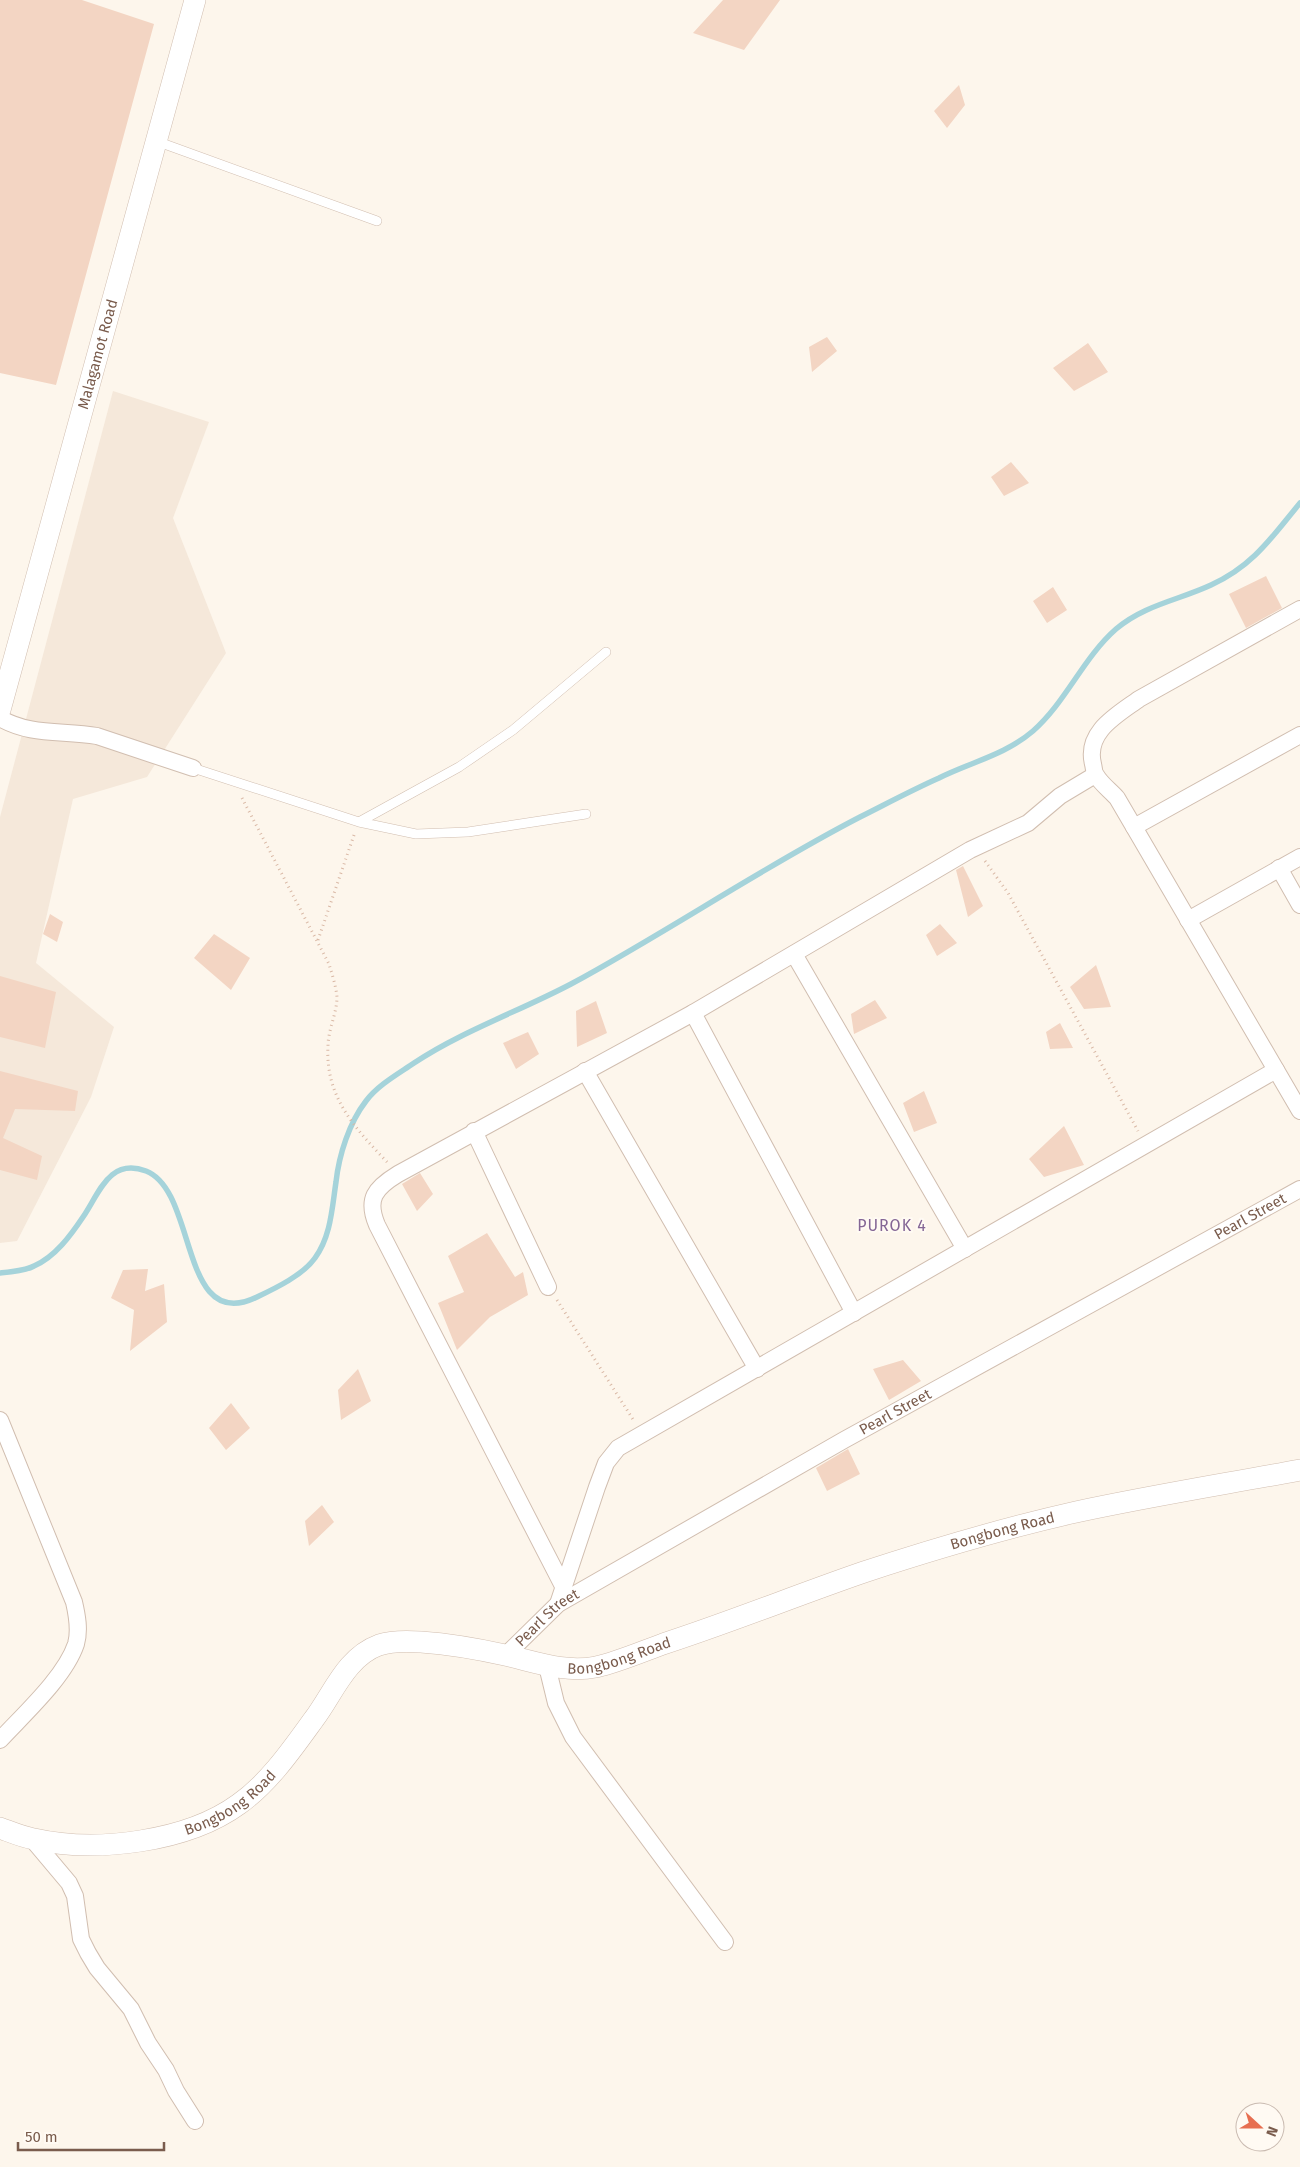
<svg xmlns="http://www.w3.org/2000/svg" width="1300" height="2167" font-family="'Fira Sans',sans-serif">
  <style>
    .residential { fill: #f5e8da }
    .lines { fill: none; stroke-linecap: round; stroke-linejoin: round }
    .stream { stroke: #a5d3da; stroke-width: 5.5 }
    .building { fill: #f3d5c3 }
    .service-casing { stroke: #d1beb0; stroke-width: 10 }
    .minor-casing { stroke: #d1beb0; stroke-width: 18 }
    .tertiary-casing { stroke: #d1beb0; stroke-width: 22 }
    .path { stroke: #d9b8a5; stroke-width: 3; stroke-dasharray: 1 4; stroke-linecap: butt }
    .service { stroke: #fff; stroke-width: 9 }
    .minor { stroke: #fff; stroke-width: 16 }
    .tertiary { stroke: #fff; stroke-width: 21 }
    .labels { text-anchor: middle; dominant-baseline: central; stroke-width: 4; stroke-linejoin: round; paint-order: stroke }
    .street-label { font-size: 15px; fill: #7a5c4d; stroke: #fffaf3 }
    .neighbourhood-label { font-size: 16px; letter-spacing: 1px; fill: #846695; stroke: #fffaf3 }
  </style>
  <rect width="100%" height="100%" fill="#fdf6ec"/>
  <path class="residential" d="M113,391L209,422L173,518L226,653L147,777L73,799L36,963L114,1027L91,1097L17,1241L0,1243V817Z"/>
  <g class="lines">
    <path class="stream" d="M0,1273C11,1272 25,1271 34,1266C55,1257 71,1235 83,1217C99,1194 109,1157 146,1171C198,1191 179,1335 257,1297C276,1288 303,1275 315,1258C331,1236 332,1208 336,1182C339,1155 349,1123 366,1101C378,1085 398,1074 414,1063C462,1031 520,1011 571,984C669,931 761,868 860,817C886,804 912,790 939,778C971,762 1005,755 1033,731C1066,702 1083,658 1116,629C1144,605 1179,600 1211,585C1253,566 1272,537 1300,503"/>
  </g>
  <path class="building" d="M0,0H82L154,24L56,385L0,373Z
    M723,0H780L744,50L693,33Z
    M959,85L965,105L947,128L934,111Z
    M827,337L837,351L812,372L809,347Z
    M1088,343L1108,372L1074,391L1053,368Z
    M1011,462L1029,483L1004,496L991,477Z
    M1266,576L1282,608L1246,628L1229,594Z
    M1053,587L1067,610L1047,623L1033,601Z
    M963,866L983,906L968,917L956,870Z
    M50,914L63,922L57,942L43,934Z
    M940,924L957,943L937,956L926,935Z
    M214,934L250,958L231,990L194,958Z
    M1096,965L1111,1007L1084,1009L1070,987Z
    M0,976L56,992L45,1048L0,1037Z
    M875,1000L887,1018L854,1034L851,1014Z
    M596,1001L607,1033L577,1047L576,1011Z
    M1060,1023L1073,1048L1050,1049L1046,1032Z
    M528,1032L539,1054L516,1069L503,1043Z
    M0,1071L78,1091L75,1111L15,1109L3,1138L42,1156L37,1180L0,1170Z
    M924,1091L937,1123L914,1132L903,1103Z
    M1064,1126L1084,1165L1044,1177L1029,1159Z
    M420,1173L433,1194L417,1211L402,1184Z
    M487,1233L515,1277L523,1272L528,1295L490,1317L457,1350L438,1303L464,1292L448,1256Z
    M148,1269L145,1291L164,1284L167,1322L130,1351L134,1310L111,1298L123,1270Z
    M903,1360L921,1381L889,1400L873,1369Z
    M358,1369L371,1401L341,1420L338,1390Z
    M231,1403L250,1428L226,1450L209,1428Z
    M848,1449L860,1474L827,1491L816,1468Z
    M322,1505L334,1522L309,1546L305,1521Z"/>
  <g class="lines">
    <g class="service-casing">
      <path id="service" d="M156,141L377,221
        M193,768L359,822L416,834L468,832L586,814
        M359,822L459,767L513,730L606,652"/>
    </g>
    <g class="minor-casing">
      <g id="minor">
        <path d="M1300,609L1139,699C1117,715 1085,732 1093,764C1094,768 1094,773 1096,775C1101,784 1111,791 1117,798L1300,1111"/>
        <path d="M0,718C30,736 63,730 97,736L193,768"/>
        <path d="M1134,827L1300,735"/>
        <path d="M1279,868L1300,905"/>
        <path d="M1188,920L1300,857"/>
        <path d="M794,954L965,1249"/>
        <path d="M693,1013L854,1313"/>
        <path d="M585,1071L757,1369"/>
        <path d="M474,1131L548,1287"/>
        <path d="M0,1420L74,1602C77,1615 80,1630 76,1644C65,1677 24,1714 0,1740"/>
        <path d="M564,1588L377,1225C366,1199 375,1188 398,1174L693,1013L970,850L1028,823L1060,796L1095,775"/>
        <path d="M558,1604L597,1487L606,1463L618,1448L1276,1070"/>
        <path id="s1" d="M506,1655L558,1604L844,1440L1300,1189"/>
        <path d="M547,1666L556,1703L573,1737L725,1942"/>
        <path d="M32,1839L69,1883L75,1896L81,1939L88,1953L97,1968L131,2009L148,2043L166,2070L176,2091L195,2121"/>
      </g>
    </g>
    <g class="tertiary-casing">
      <g id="tertiary">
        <path id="s2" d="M0,710L195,0"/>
        <path id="s3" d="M0,1828C11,1832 22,1837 34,1839C96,1853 187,1842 239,1804C269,1783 293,1748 314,1719C333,1694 346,1657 379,1645C391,1641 408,1641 421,1642C449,1644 478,1649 505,1655C536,1662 564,1673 596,1667C618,1662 641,1652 663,1644C731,1622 797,1595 864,1572C934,1549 1005,1528 1076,1512C1150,1496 1225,1484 1300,1470"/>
      </g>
    </g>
    <path class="path" d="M242,798L329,964C332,974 336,986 337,997C337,1013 328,1030 328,1046C325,1097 355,1128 387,1162
      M985,861L1008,893L1138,1131
      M318,940L354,835
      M557,1300L634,1421"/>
    <use href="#service" class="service"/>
    <use href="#minor" class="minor"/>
    <use href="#tertiary" class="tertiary"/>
  </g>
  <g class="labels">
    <g class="street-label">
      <text stroke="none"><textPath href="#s2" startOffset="369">Malagamot Road</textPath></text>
      <text stroke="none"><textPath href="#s1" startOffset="866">Pearl Street</textPath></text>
      <text stroke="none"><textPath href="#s1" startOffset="461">Pearl Street</textPath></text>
      <text stroke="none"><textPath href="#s3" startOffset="1112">Bongbong Road</textPath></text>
      <text stroke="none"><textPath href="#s1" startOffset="56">Pearl Street</textPath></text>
      <text stroke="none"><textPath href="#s3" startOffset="708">Bongbong Road</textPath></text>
      <text stroke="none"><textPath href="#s3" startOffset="242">Bongbong Road</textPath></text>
    </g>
    <g class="neighbourhood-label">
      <text x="892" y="1225">PUROK 4</text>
    </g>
  </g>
  <g transform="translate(1260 2127) rotate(111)"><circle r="24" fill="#fffaf3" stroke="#cabbb1"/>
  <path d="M0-4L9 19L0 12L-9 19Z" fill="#e76f51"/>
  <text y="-8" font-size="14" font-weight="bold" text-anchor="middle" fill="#7a5c4d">N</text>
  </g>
  <path d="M18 2142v8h146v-8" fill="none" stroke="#7a5c4d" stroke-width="2.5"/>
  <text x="25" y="2142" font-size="15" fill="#7a5c4d" stroke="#fffaf3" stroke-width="4" paint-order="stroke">50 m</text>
</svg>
